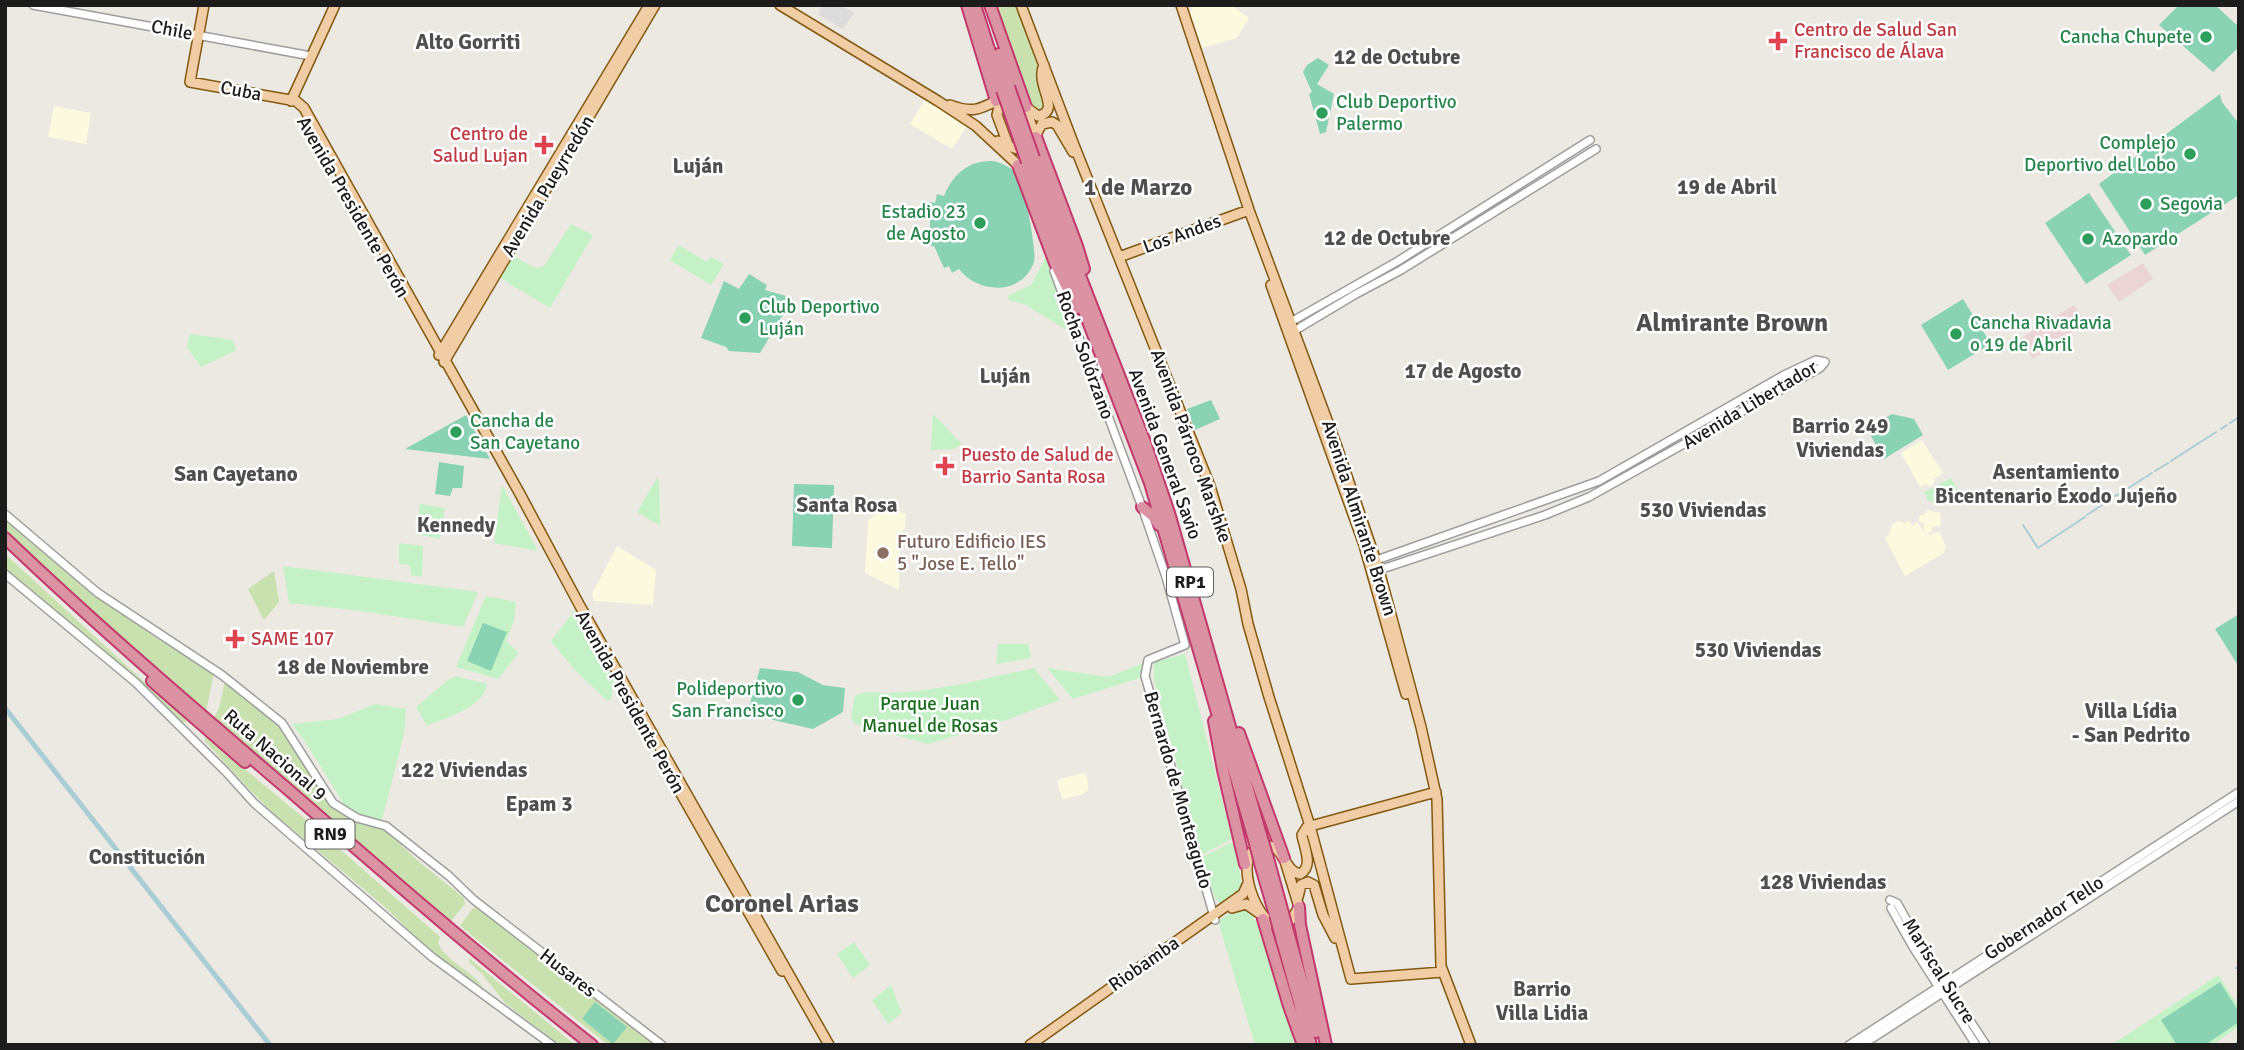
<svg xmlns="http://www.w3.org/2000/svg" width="2244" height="1050" font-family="Signika,sans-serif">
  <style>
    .commercial { fill: #ebd4d4 }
    .education { fill: #fbfade }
    .grass { fill: #c9e1af }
    .park { fill: #c4f2c6 }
    .pitch { fill: #8ad2b4 }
    .parking { fill: #dcdcdc }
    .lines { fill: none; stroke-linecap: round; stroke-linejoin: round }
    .stream { stroke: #a8cdd5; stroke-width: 2 }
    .canal { stroke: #a8cdd5; stroke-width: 5 }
    .minor-casing { stroke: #9d9d9d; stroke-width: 10 }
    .major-casing { stroke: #835911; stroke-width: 12 }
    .highway-casing { stroke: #c2396d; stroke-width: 14 }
    .minor { stroke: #fff; stroke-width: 7 }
    .major { stroke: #f0cda4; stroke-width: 9 }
    .highway { stroke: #db93a3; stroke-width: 10 }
    .highway-bridge-casing { stroke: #c2396d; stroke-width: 14; stroke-linecap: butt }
    .highway-bridge { stroke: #db93a3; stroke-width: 10 }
    .leisure-dot { fill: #2e9e5b; stroke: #fff; stroke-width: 2.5 }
    .health-dot { fill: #e0444e; stroke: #fff; stroke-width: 2.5 }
    .education-dot { fill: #8d6e63; stroke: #fff; stroke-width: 2.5 }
    .labels { text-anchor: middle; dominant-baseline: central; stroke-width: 5; stroke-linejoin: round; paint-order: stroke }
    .shield { fill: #fff; stroke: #606060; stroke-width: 2 }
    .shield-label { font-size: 18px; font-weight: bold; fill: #1c1c1c }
    .street-label { font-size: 19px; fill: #1c1c1c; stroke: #fff }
    .health-label { font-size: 19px; fill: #be3a42; stroke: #fff; text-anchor: start }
    .leisure-label { font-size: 19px; fill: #27864d; stroke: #fff; text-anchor: start }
    .education-label { font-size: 19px; fill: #785e54; stroke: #fff; text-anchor: start }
    .park-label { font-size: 19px; fill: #186c1c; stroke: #fff }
    .neighbourhood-label { font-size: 21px; font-weight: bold; fill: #4f4f4f; stroke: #fff }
    .quarter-label { font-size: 23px; font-weight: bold; fill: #4f4f4f; stroke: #fff }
    .district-label { font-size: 26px; font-weight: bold; fill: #4f4f4f; stroke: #fff }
  </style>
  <rect width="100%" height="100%" fill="#ece9e3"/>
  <path class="commercial" d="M2143,263L2153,279L2119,302L2107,285Z
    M2074,305L2086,323L2033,359L2020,339Z"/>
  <path class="education" d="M1194,5H1231L1249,18L1237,38L1202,48L1190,12Z
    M925,99L968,124L952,149L910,124Z
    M54,106L91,113L86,144L48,137Z
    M1922,440L1943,473L1934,479V483L1931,487L1926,484L1920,487L1901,453Z
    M1928,510L1940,513L1941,521L1940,527L1933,526L1931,533L1924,534L1930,535L1936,532L1940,533L1946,547L1944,553L1905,576L1885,538L1889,535L1892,524L1898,521L1905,523L1909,521L1912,526L1917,522L1924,531V523L1918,521L1920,515H1924Z
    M879,511L906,513L905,528L900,534L899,590L865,573L868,521Z
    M617,546L656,570L653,605L594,601L592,594Z
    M1082,773L1086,774L1089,790L1082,795L1062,799L1057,780Z"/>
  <path class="grass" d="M995,5H1015L1035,55L1038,69V78L1047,105L1040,113L1034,109L1028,100Z
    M5,519L99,598L156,638L208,669L213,674V678L206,712L141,656L5,531Z
    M5,554L188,722H181L111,657L5,572Z
    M274,571L279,602L264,620L248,589Z
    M225,682L274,719L284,730L324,797L332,806L354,822L385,830L418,861L464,898L465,904L451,921L214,718L219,708Z
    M205,736L311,824L439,936L440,937L438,943C446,962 474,971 484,989L429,950L385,907L273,813L248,788L205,741Z
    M473,908L480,909L626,1023L657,1045H608L460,926Z
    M469,958L575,1045H560L505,1003L483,975L469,962Z"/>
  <path class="park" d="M571,224L593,235L550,308L497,276L510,254L535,268L544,266Z
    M679,245L707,262L711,257L724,264L711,285L670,260Z
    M1047,255L1052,275L1075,335L1024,304L1011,301L1008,298L1009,295L1031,285Z
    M190,334L233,340L237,350L201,367L187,347Z
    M933,414L962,444L954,449L931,450Z
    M657,478L659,480L660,526L637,512Z
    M1951,478L1958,491L1952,503L1947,505L1926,500L1927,495L1923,493Z
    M502,485L538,551L494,543Z
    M420,504L445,508L440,539L416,534Z
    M399,543L423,546L422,577L411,575L410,565L399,564Z
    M283,566L478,592L463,627L361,611L289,603Z
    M486,596L516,602L514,621L506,641L519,653L498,679L456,667Z
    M575,610L614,678L611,699L607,701L574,669L551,641Z
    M998,644H1028L1031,658L996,664Z
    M1185,654L1232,839L1201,855L1154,680V662Z
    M1143,663V677L1073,699L1047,668L1109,677Z
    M1034,668L1060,700L992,725L928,744L855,724L851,717L855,696C867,689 879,694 892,693C940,691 988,678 1034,668Z
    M456,676L487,684C483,708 447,717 427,726L416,707L448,680Z
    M375,704L406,709L404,734L382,820L354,812L344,804L304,740L292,724L338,719Z
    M1235,841L1242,887L1221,904L1215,898L1202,857Z
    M1243,907C1262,916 1270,968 1276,987C1282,1007 1290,1026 1296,1045H1255L1218,921L1237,909Z
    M854,942L870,965L853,978L837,954Z
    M2217,976H2219L2239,1007V1026L2213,1045H2111Z
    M891,985L902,1013L888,1024L872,1000Z"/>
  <path class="pitch" d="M2179,5H2215L2239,27V47L2213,72L2159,25Z
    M1318,58L1329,65L1317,84L1334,94L1326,132L1320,134L1309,94L1312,92L1303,72L1307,65Z
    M2220,94L2222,102L2239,124V195L2145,255L2099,184Z
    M993,161C1004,164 1014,168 1019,178C1025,188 1037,253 1034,262C1022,296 978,294 959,269L952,273L949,266L944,268L934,246H931C929,240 928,237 927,230L930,229V202L935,203L937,194L944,196C953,174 969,160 993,161Z
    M2089,193L2131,255L2086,284L2045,223Z
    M749,274L767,285L765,290L793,298L760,353L729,351L726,347L701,338L724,281L739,289Z
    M1963,299L1991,344L1948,370L1921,325Z
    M1211,400L1220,419L1195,430L1187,409Z
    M1892,414L1914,419L1923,435L1884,459L1867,429Z
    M466,415L490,459L405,449Z
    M439,462L464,466L462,488H453L450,496L435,494Z
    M794,484L834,485L832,548L792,546Z
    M2239,614V667L2215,629Z
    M483,623L507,632L491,671L467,661Z
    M760,668L798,672L823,685L845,688L843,712L813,729L747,714Z
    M2220,982L2239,1012V1022L2205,1045H2177L2161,1020Z
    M595,1002L627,1027L613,1044L582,1019Z"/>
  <path class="parking" d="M823,5H841L854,13L843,29L818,14Z"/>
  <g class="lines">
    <path class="stream" d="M2230,423L2239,417
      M2221,429L2227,425
      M2171,461L2216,432
      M2155,471L2168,463
      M2146,477L2152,473
      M2127,489L2144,478
      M2115,496L2123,492
      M2087,515L2111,499
      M2023,525L2038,548L2085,517
      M2236,968L2239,967"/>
    <path class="canal" d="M5,708L270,1045
      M2236,1045L2239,1043"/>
    <g class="minor-casing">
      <path id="minor" d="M33,5L311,56
        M1054,271L1142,507L1166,577L1185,645L1148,660L1145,676L1215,920
        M1289,323L1398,261L1590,140
        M1289,334L1356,294L1401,270L1596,149
        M1094,383L1103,361
        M5,514L98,593L222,675L282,723L333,803L357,818L386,826L449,876L474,900L662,1045
        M1371,562L1599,481L1784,375L1816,360L1825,362
        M1376,571L1545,515L1589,497L1820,368L1825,362
        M5,574L135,682L226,772L254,803L432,957L552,1045
        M1890,900L1897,903L1920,944L1986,1045
        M1891,908L1913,947L1976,1045
        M1849,1045L2239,792
        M1862,1045L2239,801"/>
    </g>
    <g class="major-casing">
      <path id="major" d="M204,5L190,82L296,101L304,108L520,494L580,606L829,1045
        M780,5L938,101L976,126L1018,165
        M1021,5L1074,145L1210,486L1241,589L1248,624L1269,697L1310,826L1351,979L1443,972
        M1181,5L1249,210L1336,444L1379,570L1421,727L1437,799L1441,966L1471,1045
        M1001,99L997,115L1009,147
        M291,101L335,5
        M1023,103L1036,137
        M950,105C974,114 980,109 1002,98
        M1027,108L1038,116C1063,111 1034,85 1044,65
        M998,141C1033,158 1026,150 1042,124L1052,122L1057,125L1073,152
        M1119,257L1249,210
        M1271,285L1364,545L1406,694
        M439,355L648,7
        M444,362L655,5
        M676,785L782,971
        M1284,858L1299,907L1291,920L1273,924C1254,916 1231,851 1263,846C1284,842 1283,871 1300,874C1314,866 1304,848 1302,835L1307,827L1436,792
        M1298,897L1301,885L1308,882L1314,885L1323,915L1335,938
        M1232,908L1246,904L1259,913
        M1030,1045L1243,894L1248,883"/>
    </g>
    <g class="highway-casing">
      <path id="highway" d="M967,5L996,101
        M975,5L1002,90
        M990,5L1026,107
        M999,54L1009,87
        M1036,137L1077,246L1084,269
        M1034,158L1145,442L1169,513L1261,835
        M1027,162L1150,483L1253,836
        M1018,165L1055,263L1077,308
        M1142,507L1152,515L1159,525
        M5,538C97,626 194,709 291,792C390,878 489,964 592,1045
        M152,681L245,762
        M1214,721L1223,770L1245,864
        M1239,733L1284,858
        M1269,862L1283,913
        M1260,863L1275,915
        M1299,907L1300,925L1326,1045
        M1263,919L1289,1006L1303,1045
        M1290,939L1316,1032
        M1282,941L1311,1045"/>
    </g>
    <use href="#minor" class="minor"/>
    <use href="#major" class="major"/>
    <use href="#highway" class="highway"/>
    <g class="highway-bridge-casing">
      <path id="highway-bridge" d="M1009,87L1034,158
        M1002,90L1027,162
        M1261,835L1269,862
        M1253,836L1260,863
        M1283,913L1290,939
        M1275,915L1282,941"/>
    </g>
    <use href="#highway-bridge" class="highway-bridge"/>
  </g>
  <g class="leisure-dot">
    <circle cx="2206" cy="37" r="7"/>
    <circle cx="1322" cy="113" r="7"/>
    <circle cx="2190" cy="154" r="7"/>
    <circle cx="2146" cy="204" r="7"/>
    <circle cx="980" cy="223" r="7"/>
    <circle cx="2088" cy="239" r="7"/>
    <circle cx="745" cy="318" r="7"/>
    <circle cx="1956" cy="334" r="7"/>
    <circle cx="456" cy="432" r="7"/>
    <circle cx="798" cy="700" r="7"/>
  </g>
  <g class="health-dot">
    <path d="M1774.5 30.5h7v7h7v7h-7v7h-7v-7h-7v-7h7z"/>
    <path d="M540.5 134.5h7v7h7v7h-7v7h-7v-7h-7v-7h7z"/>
    <path d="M941.5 455.5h7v7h7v7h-7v7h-7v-7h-7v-7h7z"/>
    <path d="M231.5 628.5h7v7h7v7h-7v7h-7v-7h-7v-7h7z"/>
  </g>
  <circle class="education-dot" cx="883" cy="553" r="7"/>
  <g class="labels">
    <g class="shield">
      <rect x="1167" y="567.5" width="46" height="29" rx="5"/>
      <rect x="305.5" y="819.5" width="49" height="29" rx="5"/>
    </g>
    <g class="shield-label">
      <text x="1190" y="582">RP1</text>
      <text x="330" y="834">RN9</text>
    </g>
    <g class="street-label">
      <text transform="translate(172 30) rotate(11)">Chile</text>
      <text transform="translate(241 91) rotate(11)">Cuba</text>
      <text transform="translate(548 186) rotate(-59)">Avenida Pueyrredón</text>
      <text transform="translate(353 207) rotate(60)">Avenida Presidente Perón</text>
      <text transform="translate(1182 234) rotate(-20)">Los Andes</text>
      <text transform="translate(1085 355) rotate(70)">Rocha Solórzano</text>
      <text transform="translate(1750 405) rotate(-31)">Avenida Libertador</text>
      <text transform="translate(1191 446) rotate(70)">Avenida Párroco Marshke</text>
      <text transform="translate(1165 454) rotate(70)">Avenida General Savio</text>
      <text transform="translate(1359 518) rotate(72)">Avenida Almirante Brown</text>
      <text transform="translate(630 702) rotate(61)">Avenida Presidente Perón</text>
      <text transform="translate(275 755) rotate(41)">Ruta Nacional 9</text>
      <text transform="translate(1178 790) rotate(74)">Bernardo de Monteagudo</text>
      <text transform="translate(2044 918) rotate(-33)">Gobernador Tello</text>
      <text transform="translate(1144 964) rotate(-35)">Riobamba</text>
      <text transform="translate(1939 971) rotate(58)">Mariscal Sucre</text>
      <text transform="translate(568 973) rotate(38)">Husares</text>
    </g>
    <g class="health-label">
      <text x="1794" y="30">Centro de Salud San<tspan x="1794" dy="22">Francisco de Álava</tspan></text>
      <text x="528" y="134" text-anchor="end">Centro de<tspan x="528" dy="22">Salud Lujan</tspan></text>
      <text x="961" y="455">Puesto de Salud de<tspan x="961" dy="22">Barrio Santa Rosa</tspan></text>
      <text x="251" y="639">SAME 107</text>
    </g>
    <g class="leisure-label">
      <text x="2192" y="37" text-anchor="end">Cancha Chupete</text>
      <text x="1336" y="102">Club Deportivo<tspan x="1336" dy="22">Palermo</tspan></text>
      <text x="2176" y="143" text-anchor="end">Complejo<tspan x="2176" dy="22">Deportivo del Lobo</tspan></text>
      <text x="2160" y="204">Segovia</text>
      <text x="966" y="212" text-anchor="end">Estadio 23<tspan x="966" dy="22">de Agosto</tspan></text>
      <text x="2102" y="239">Azopardo</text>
      <text x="759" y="307">Club Deportivo<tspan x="759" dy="22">Luján</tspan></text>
      <text x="1970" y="323">Cancha Rivadavia<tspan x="1970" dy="22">o 19 de Abril</tspan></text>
      <text x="470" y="421">Cancha de<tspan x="470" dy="22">San Cayetano</tspan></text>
      <text x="784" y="689" text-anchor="end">Polideportivo<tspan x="784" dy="22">San Francisco</tspan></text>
    </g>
    <g class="education-label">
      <text x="897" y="542">Futuro Edificio IES<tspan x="897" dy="22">5 "Jose E. Tello"</tspan></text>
    </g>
    <g class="park-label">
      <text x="930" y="704">Parque Juan<tspan x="930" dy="22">Manuel de Rosas</tspan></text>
    </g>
    <g class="neighbourhood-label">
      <text x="468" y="42">Alto Gorriti</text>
      <text x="1397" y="57">12 de Octubre</text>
      <text x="698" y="166">Luján</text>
      <text x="1727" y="187">19 de Abril</text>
      <text x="1387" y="238">12 de Octubre</text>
      <text x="1463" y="371">17 de Agosto</text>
      <text x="1005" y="376">Luján</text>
      <text x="1840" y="426">Barrio 249<tspan x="1840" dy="24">Viviendas</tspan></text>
      <text x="2056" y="472">Asentamiento<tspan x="2056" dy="24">Bicentenario Éxodo Jujeño</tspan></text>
      <text x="236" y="474">San Cayetano</text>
      <text x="847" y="505">Santa Rosa</text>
      <text x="1703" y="510">530 Viviendas</text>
      <text x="456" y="525">Kennedy</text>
      <text x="1758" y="650">530 Viviendas</text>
      <text x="353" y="667">18 de Noviembre</text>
      <text x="2131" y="711">Villa Lídia<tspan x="2131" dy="24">- San Pedrito</tspan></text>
      <text x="464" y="770">122 Viviendas</text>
      <text x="539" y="804">Epam 3</text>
      <text x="147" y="857">Constitución</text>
      <text x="1823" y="882">128 Viviendas</text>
      <text x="1542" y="989">Barrio<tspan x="1542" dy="24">Villa Lidia</tspan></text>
    </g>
    <g class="quarter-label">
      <text x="1138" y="187">1 de Marzo</text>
    </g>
    <g class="district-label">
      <text x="1732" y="323">Almirante Brown</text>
      <text x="782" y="904">Coronel Arias</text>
    </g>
  </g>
  <rect width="2244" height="1050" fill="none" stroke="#1c1c1c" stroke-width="14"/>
</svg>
